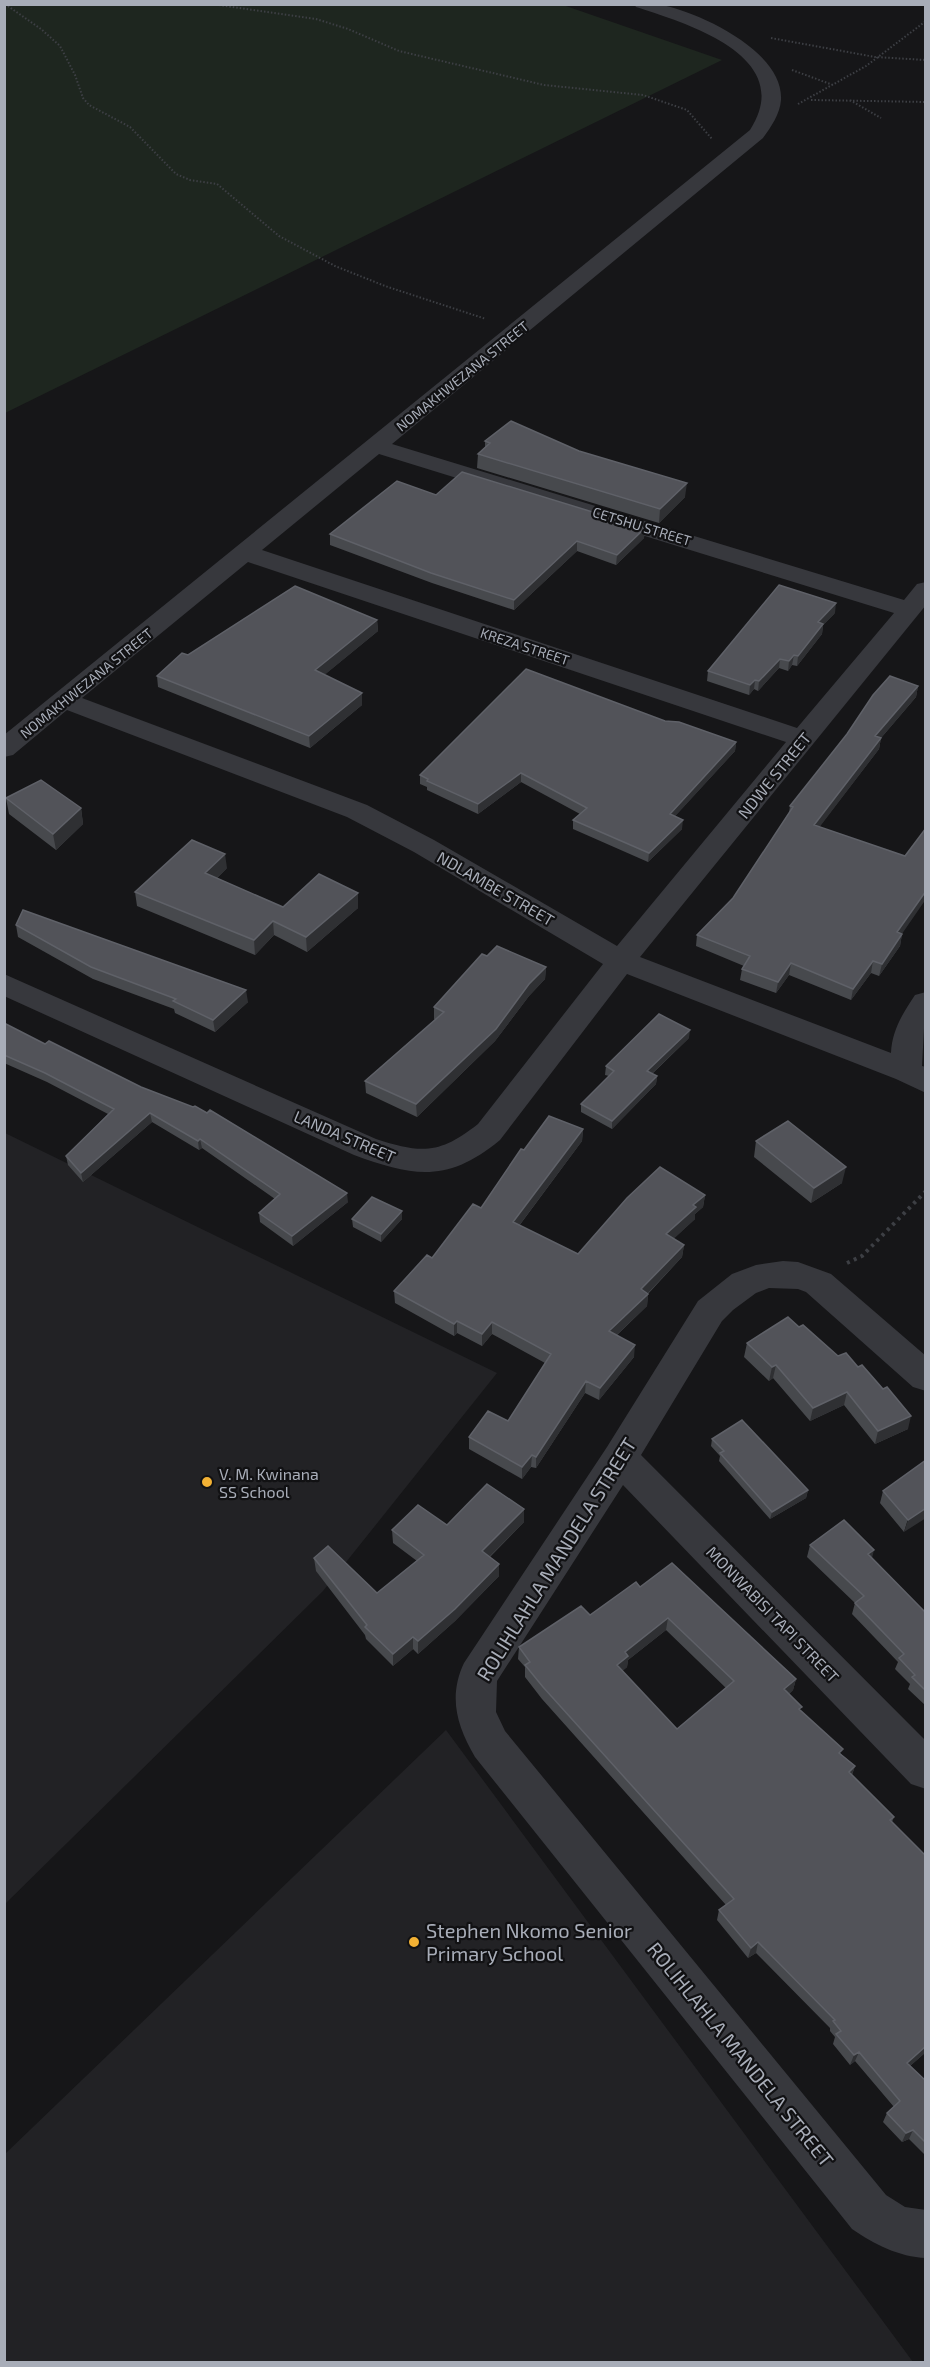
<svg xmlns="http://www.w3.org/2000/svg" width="930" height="2367" font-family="'Exo 2',sans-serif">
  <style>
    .built { fill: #222225 }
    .green { fill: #1e261f }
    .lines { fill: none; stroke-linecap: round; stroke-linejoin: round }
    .path-far1 { stroke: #3d3f44; stroke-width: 2; stroke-dasharray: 1.5 2; stroke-linecap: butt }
    .path { stroke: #3d3f44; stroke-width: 4; stroke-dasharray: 3 4.5; stroke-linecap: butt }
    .minor { fill: #37383d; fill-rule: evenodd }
    .wall { fill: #47494d; fill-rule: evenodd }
    .shaded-wall { fill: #2f3033 }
    .building { fill: #525359; stroke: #5f6168; stroke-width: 1.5; fill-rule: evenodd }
    .poi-dot { fill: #f2b134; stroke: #111113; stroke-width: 2 }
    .labels { text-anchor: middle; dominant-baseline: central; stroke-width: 4.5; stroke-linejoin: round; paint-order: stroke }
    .far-street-label { font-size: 14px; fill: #a8adb8; stroke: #111113 }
    .street-label { font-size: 16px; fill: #a8adb8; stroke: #111113 }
    .poi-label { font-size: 16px; fill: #a8adb8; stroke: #111113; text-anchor: start }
    .near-street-label { font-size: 20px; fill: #a8adb8; stroke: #111113 }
    .near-poi-label { font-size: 20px; fill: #a8adb8; stroke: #111113; text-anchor: start }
  </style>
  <rect width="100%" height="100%" fill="#161618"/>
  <path class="built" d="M5,1133L497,1373L323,1591L5,1904Z
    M446,1730L913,2362H5V2154Z"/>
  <path class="green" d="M5,4L563,5L722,60L5,413Z"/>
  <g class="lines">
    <path class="path-far1" d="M5,4L41,29L60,46L75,75L83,98L89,105L130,127L176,174L190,180L217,184L279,236L335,266L385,286L486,319
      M212,4L316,19L348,29L399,51L544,85L643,95L687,110L712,139
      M771,38L875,57L926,60
      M792,70L833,85
      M811,100L926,102
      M850,100L881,118
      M798,104L866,66L926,21"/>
    <path class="path" d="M847,1263L862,1256L926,1191"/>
    <path class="minor" d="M634,4C643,4 653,3 662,5C701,13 784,52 781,100C780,114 771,127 763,138L392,444L904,600L917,584L926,582V605L640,957L891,1053C892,1030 903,1013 915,995L926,992L922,1066L926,1067V1093L896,1079L627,974L500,1140C448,1183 414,1177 354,1155L4,996V974L376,1139C422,1154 440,1154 478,1124L603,964L414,852L347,817L67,710L13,755L4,757V735L750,130C797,57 689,24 636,7ZM379,454L894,613L797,728L262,550ZM248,562L786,742L617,946L434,840L367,805L82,698Z
      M783,1261L798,1262L831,1274L926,1356V1391L913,1387L806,1292L798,1289L769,1288L756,1293L733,1310L722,1321L641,1455L926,1741V1789L911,1784L623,1485L497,1681L496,1712L505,1731L886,2195L905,2207L926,2210V2258C899,2257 874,2244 852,2229L475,1757C457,1726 448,1697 464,1663L607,1447L698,1301L732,1274L756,1265Z"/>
  </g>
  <path class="wall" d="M485,441L685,497L659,523L477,468L478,454L485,447Z
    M436,495L645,528L644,538L616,565L577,551L514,610L432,583L330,545V534Z
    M835,613L823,625L822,634L797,666L792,665L788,671L779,668L758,691L754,689L749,695L707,681L708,671Z
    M377,620L378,631L324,675L362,693V705L310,748L158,687L157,676Z
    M918,686L916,697L881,738L879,749L819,827L902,934L900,946L879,976L871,973L851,1000L789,975L776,993L740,980L742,969L744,966L696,946L697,935L733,898L789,813L790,806Z
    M665,721L736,742L735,751L675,816L682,829L648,862L573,829V820L580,814L521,782L478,814L427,790V787L420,784V775Z
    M6,798L81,808L83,824L56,850L9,814Z
    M227,868L217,878L283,907L358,893V908L307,952L274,935L255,955L137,906L135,892Z
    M16,925L248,1002L215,1032L175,1013L174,1009L93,979L18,937Z
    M546,967L545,979L529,996L495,1041L417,1117L366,1093L365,1081L435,1020L434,1019V1007Z
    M4,1023L348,1202L293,1246L260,1222L259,1213L275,1199L202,1148L199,1150L152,1122L83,1182L68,1165L66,1156L108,1114L47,1082L4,1063Z
    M689,1038L652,1074L657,1076L656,1084L612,1129L581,1112V1104L609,1076L605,1075L606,1066Z
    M583,1129L582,1141L519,1226L578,1254L705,1195L703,1207L695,1214V1219L673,1239L684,1245L682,1257L648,1294L647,1306L617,1335L634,1357L599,1400L585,1393L536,1468L531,1467L522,1479L469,1449V1437L508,1421L545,1363L492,1334L482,1346L457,1333L454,1336L395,1303L394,1291L432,1258L481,1208L524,1150Z
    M756,1141L842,1183L811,1203L754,1157Z
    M352,1219H402L381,1242L353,1227Z
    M788,1317L908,1429L875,1444L844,1405L810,1421L773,1378L769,1381L744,1357L747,1343Z
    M712,1439L808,1490L806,1498L770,1519L719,1461L720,1456L711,1446Z
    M926,1460L904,1532L880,1503L883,1491Z
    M524,1509V1522L490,1557L499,1576L455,1621L418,1654L413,1649L393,1666L366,1639L365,1635L316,1571L314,1558L377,1593L417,1561L393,1543L392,1530L447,1525Z
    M810,1545L872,1558L926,1613V1706L908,1689L910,1684L895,1669L898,1662L852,1614L855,1603L807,1557Z
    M640,1587L796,1679L793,1690L789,1694L801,1711L841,1754L855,1766L852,1775L894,1817L892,1822L926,2052L910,2066L926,2081V2156L909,2139L902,2142L883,2122L887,2113L894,2107L855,2061L850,2065L833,2044L835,2037L830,2031V2028L756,1953L748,1958L717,1920L719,1910L726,1905L542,1699L525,1677V1667L518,1659L519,1647L590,1615ZM666,1630L726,1688L677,1729L622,1671L627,1667L628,1660Z"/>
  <path class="shaded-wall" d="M687,483L685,497L659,523L660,509Z
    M645,528L644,538L616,565L617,555Z
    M577,541V551L514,610V600Z
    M836,603L835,613L823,625L822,634L797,666L798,656L818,622Z
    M377,620L378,631L316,682L315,670Z
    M794,655L792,665L788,671L789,661Z
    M780,659L779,668L758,691L759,681Z
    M755,680L754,689L749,695L750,685Z
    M918,686L916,697L881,738L879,749L812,837L814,825L875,736Z
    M362,693V705L310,748L309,736Z
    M736,742L735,751L669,823L670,814Z
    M521,773V782L478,814V804Z
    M81,808L83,824L56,850L53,834Z
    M683,820L682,829L648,862L649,853Z
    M225,854L227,868L207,887L205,873Z
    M926,891V899L895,944L897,932Z
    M358,893V908L307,952L306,937Z
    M273,921L274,935L255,955L254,940Z
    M902,934L900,946L879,976L882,964Z
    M873,961L871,973L851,1000L853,989Z
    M791,963L789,975L776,993L778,982Z
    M546,967L545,979L529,996L495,1041L417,1117L416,1104Z
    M246,990L248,1002L215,1032L213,1020Z
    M690,1030L689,1038L646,1079L647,1071Z
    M657,1076L656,1084L612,1129V1121Z
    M150,1113L152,1122L83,1182L81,1173Z
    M583,1129L582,1141L512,1235L513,1222Z
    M200,1139L202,1148L199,1150L198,1141Z
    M846,1167L842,1183L811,1203L814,1188Z
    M347,1193L348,1202L293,1246L292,1236Z
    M705,1195L703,1207L695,1214V1219L665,1247L666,1234L693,1205Z
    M402,1211V1219L381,1242V1234Z
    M684,1245L682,1257L645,1296L648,1294L647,1306L608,1343L609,1331L641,1289Z
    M457,1321V1333L454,1336V1324Z
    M492,1322V1334L482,1346V1334Z
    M635,1345L634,1357L599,1400L600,1388Z
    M776,1365L773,1378L769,1381L772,1367Z
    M586,1381L585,1393L536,1468V1457Z
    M847,1392L844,1405L810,1421L813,1408Z
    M911,1416L908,1429L875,1444L878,1431Z
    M532,1455L531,1467L522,1479V1467Z
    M808,1490L806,1498L770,1519L772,1512Z
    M926,1508V1518L904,1532L908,1520Z
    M524,1509V1522L482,1564V1551Z
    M874,1550L871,1562L868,1554Z
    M499,1564V1576L455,1621L418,1654V1641Z
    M668,1618L666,1630L628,1660L627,1667L616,1677L617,1665L625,1652Z
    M413,1637V1649L393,1666V1654Z
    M796,1679L793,1690L781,1700L784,1689Z
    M855,1766L851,1777L849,1772Z
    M758,1942L756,1953L748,1958L751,1948Z
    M926,2046V2052L902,2073L907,2063Z
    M859,2052L855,2061L850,2065L854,2055Z
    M913,2130L909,2139L902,2142L906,2133Z"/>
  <path class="building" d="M511,421L579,451L687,483L660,509L478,454L490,443L485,441Z
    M462,472L645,528L617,555L577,541L514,600L431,573L330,534L397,481L436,495Z
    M779,585L836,603L818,622L823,624L798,656L794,655L789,661L780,659L759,681L755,680L750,685L708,671Z
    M295,586L377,620L315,670L362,693L309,736L157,676L182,653L188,655Z
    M526,669L665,721L679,722L736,742L670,814L683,820L649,853L573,820L587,808L521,773L478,804L427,781L428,779L420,775Z
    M890,676L918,686L875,736L881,738L814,825L905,856L926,828V891L897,932L902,934L882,964L873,961L853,989L791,963L778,982L742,969L750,956L697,935L733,898L793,807L790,806L847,734L873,695Z
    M41,780L81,808L53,834L6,798Z
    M192,840L225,854L205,873L283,907L319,874L358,893L306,937L273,921L254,940L135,892Z
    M23,910L246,990L213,1020L173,1001L176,999L91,967L16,925Z
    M497,946L546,967L529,984L496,1029L416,1104L365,1081L444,1012L434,1007L482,954L487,956Z
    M659,1014L690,1030L647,1071L657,1076L612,1121L581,1104L614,1071L606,1066Z
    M4,1023L45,1044L49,1041L141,1087L193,1107L195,1106L207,1113L210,1110L347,1193L292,1236L259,1213L280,1194L200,1139L198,1141L150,1113L81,1173L66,1156L114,1109L45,1073L4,1055Z
    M549,1116L583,1129L513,1222L578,1254L627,1198L660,1167L705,1195L693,1205L696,1207L666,1234L684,1245L641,1289L648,1294L609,1331L635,1345L600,1388L586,1381L536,1457L532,1455L522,1467L469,1437L488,1411L508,1421L551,1354L492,1322L482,1334L457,1321L454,1324L394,1291L427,1255L432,1258L473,1204L481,1208L521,1149L524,1150Z
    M788,1121L846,1167L814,1188L756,1141Z
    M372,1197L402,1211L381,1234L352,1219Z
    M788,1317L799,1327L803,1325L838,1356L846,1353L858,1367L862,1365L883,1389L887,1387L911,1416L878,1431L847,1392L813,1408L776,1365L772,1367L747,1343Z
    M742,1420L808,1490L772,1512L720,1453L724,1451L712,1439Z
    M926,1460V1508L908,1520L883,1491Z
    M487,1484L524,1509L482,1551L499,1564L455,1609L418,1641L413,1637L393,1654L365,1627L367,1625L314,1558L328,1546L377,1593L424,1555L392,1530L418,1505L447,1525Z
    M844,1520L874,1550L868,1554L926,1613V1691L912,1677L915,1675L899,1658L904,1654L855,1603L864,1596L810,1545Z
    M672,1563L796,1679L784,1689L802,1707L799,1709L843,1749L839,1753L855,1766L849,1772L894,1817L890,1820L926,1856V2046L907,2063L926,2081V2143L913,2130L906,2133L887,2113L900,2101L859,2052L854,2055L836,2034L841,2031L833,2021L835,2020L758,1942L751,1948L719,1910L734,1899L543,1687L525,1665L530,1662L519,1647L581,1606L590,1615L636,1582L640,1587ZM668,1618L734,1681L677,1729L617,1665L628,1656L625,1652Z"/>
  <g class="poi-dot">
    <circle cx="207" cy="1482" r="6"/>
    <circle cx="414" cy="1942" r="6"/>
  </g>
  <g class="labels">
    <g class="far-street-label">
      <text transform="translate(462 376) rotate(-39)">NOMAKHWEZANA STREET</text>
      <text transform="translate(642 526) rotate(17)">CETSHU STREET</text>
      <text transform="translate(525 646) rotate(18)">KREZA STREET</text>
      <text transform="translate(86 683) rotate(-39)">NOMAKHWEZANA STREET</text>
    </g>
    <g class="street-label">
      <text transform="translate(774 775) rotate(-51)">NDWE STREET</text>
      <text transform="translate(496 888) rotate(30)">NDLAMBE STREET</text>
      <text transform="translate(345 1136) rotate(23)">LANDA STREET</text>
      <text transform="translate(773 1614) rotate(46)">MONWABISI TAPI STREET</text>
    </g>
    <g class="poi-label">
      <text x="219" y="1473">V. M. Kwinana<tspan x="219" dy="18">SS School</tspan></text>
    </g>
    <g class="near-street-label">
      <text transform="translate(556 1559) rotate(-58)">ROLIHLAHLA MANDELA STREET</text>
      <text transform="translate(741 2054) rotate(51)">ROLIHLAHLA MANDELA STREET</text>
    </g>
    <g class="near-poi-label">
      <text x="426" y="1930">Stephen Nkomo Senior<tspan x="426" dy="23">Primary School</tspan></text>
    </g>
  </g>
  <rect width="930" height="2367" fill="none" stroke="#a8adb8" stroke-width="12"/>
</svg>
